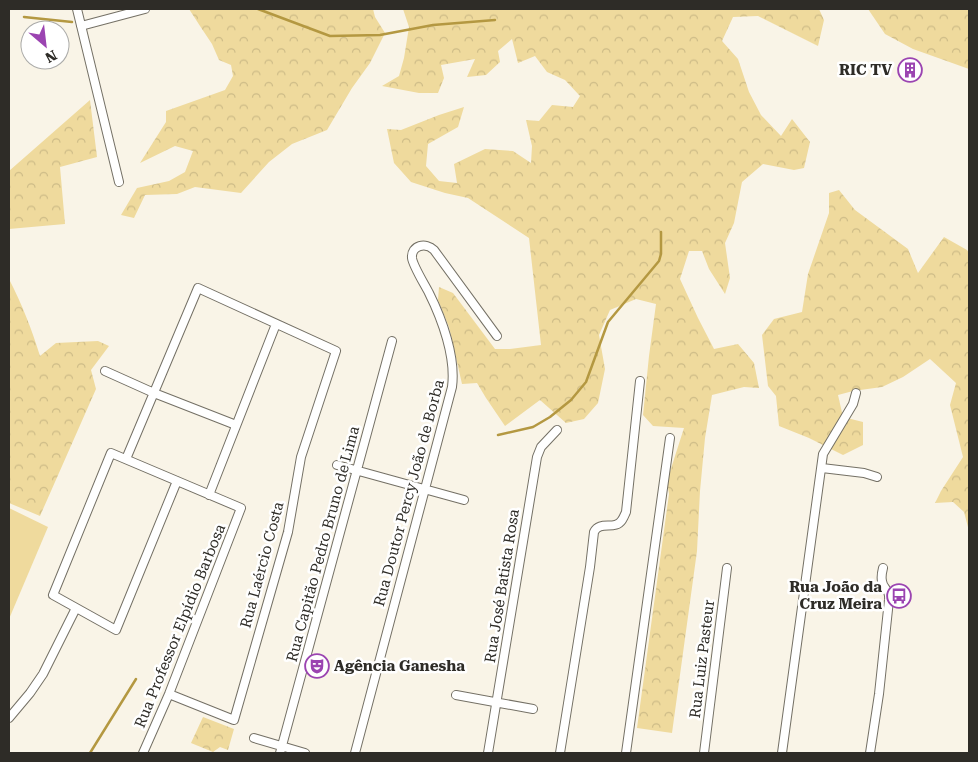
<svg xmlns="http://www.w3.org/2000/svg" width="978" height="762" font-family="'Roboto Serif',serif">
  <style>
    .forest { fill: url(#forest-crowns) }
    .park { fill: #efda9d }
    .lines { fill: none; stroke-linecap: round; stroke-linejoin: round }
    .stream { stroke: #b49841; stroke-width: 2.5 }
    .street-casing { stroke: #747065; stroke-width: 10 }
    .street { stroke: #fff; stroke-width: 8 }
    .labels { text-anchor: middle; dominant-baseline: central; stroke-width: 5; stroke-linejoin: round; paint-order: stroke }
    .poi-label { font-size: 15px; font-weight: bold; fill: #2e2c27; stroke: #fff; text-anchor: end }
    .street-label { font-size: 15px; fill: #2e2c27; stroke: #fff }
  </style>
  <defs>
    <pattern id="forest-crowns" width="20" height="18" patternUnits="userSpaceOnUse" patternTransform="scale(1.25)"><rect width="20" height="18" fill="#efda9d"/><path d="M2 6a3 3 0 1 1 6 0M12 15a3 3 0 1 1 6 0" fill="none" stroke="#cdbb87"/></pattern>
  </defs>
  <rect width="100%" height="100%" fill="#f9f4e7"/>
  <path class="forest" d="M189,9H373L375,17L385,33L370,63L352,88L327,130L292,144L269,162L241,193L195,187L177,194L145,195L134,218L121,215L137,188L169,181L185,172L193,151L175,146L140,163L166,122V111L225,90L233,76L231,65L219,60L212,44L200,26Z
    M403,9H819L824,20L818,46L758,16L733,17L722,41L738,59L749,92L761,115L781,136L792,119L810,142L804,168L794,170L763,164L742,182L734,223L725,243L730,278L725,294L709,269L702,251H689L680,279L698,318L714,349L738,344L754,363L759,388L744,387L712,395L705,438L700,491L697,551L672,733L637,728L669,494L667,481L684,428L653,426L643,415L649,356L656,304L636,299L610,310L599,335L605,369L598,403L584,419L566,423L540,400L505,426L486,398L477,383L462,384L449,327L438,300L439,287L453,293L495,349H510L541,345L529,238L468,198L445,193L411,182L394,163L387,129L401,130L439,115L464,107L458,127L428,144L426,166L439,181L457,183L454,164L485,149L513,151L531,163L532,146L526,120L539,121L552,105L573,107L580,96L565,80L547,72L535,56L518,63L512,39L498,51L500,62L486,75L467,77L475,59L441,65L444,78L438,93H419L382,86L399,76L404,58L409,27Z
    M868,9H969V69L913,49L885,34Z
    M90,100L97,157L60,167L65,224L9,229V171Z
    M839,190L855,210L908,249L918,273L944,237L967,250L969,253V531L964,512L953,502L935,503L941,491L963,457L950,405L956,383L930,359L903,377L882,387L853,391L838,395L843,417L863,422V445L843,455L809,438L779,426L776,396L768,386L762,335L774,319L802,312L808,274L829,213V193Z
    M9,279C22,304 32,330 40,356L56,343L98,341L109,346L91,370L96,389L40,516L9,503Z
    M203,717L234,729L228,750L220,747L213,752L191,743Z"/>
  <path class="park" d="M9,508L48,527L9,619Z"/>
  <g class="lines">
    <path class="stream" d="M258,9L330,36L380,35L433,25L495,20
      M24,17L72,22
      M498,435L533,427L550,417L571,400L586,382L608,322L659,261L661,254V232
      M90,753L136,679"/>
    <g class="street-casing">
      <path id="street" d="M77,9L119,182
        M81,26L145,9
        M105,371L154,393L236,425
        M126,459L198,288L336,351L301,457L288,532L234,720L169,694
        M337,465L464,500
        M822,468L864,473L877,477
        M209,495L276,324
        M456,695L533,709
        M9,718L30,693L43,674L76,608
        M254,738L305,753
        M143,753L169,694L241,508L111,453L53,595L116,630L177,481
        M280,753L392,341
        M355,753L452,387C456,357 442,319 429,293C425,285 413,266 412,258C411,245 426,242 434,250L497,336
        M488,753L537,457L541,447L557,430
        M560,753L590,567L594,532C600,520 615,531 622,520C624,517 625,514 626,512L640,381
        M626,753L670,438
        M704,753L727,568
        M782,753L823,454L853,404L856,393
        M870,753L879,694L889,600C890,588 883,590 882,581C881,577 882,572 883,568"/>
    </g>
    <use href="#street" class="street"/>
  </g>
  <defs>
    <g id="building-ring" transform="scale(1.25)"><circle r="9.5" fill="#fff" stroke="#9b44b1" stroke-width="1.5"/><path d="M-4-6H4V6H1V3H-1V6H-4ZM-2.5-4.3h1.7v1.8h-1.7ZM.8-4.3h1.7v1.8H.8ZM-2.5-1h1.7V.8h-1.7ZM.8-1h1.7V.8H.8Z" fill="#9b44b1"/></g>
    <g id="bus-ring" transform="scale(1.25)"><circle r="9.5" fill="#fff" stroke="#9b44b1" stroke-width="1.5"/><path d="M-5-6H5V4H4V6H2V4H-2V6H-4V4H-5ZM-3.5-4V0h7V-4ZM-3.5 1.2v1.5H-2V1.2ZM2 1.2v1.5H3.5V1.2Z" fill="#9b44b1"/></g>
    <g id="theatre-ring" transform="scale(1.25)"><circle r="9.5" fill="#fff" stroke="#9b44b1" stroke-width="1.5"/><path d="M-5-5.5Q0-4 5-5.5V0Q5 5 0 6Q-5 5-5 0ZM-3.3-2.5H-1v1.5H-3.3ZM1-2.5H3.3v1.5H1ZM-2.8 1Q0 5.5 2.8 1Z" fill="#9b44b1"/></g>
  </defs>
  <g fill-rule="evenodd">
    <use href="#building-ring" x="910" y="70"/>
    <use href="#bus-ring" x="899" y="596"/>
    <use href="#theatre-ring" x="317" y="666"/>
  </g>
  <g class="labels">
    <g class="poi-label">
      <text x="892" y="70">RIC TV</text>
      <text x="882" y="587">Rua João da<tspan x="882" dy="17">Cruz Meira</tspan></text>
      <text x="334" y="666" text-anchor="start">Agência Ganesha</text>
    </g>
    <g class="street-label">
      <text transform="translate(409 493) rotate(-75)">Rua Doutor Percy João de Borba</text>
      <text transform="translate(323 544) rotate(-75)">Rua Capitão Pedro Bruno de Lima</text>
      <text transform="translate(262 565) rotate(-75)">Rua Laércio Costa</text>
      <text transform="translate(502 586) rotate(-81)">Rua José Batista Rosa</text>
      <text transform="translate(180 626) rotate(-68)">Rua Professor Elpídio Barbosa</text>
      <text transform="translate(702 659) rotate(-83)">Rua Luiz Pasteur</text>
    </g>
  </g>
  <rect width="978" height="762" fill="none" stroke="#2e2c27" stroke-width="20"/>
  <g transform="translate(45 45) rotate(152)"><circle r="24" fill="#ffffff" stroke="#ababa9"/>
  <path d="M0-4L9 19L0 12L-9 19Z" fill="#9b44b1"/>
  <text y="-8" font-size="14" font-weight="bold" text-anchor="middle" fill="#2e2c27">N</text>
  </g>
</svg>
